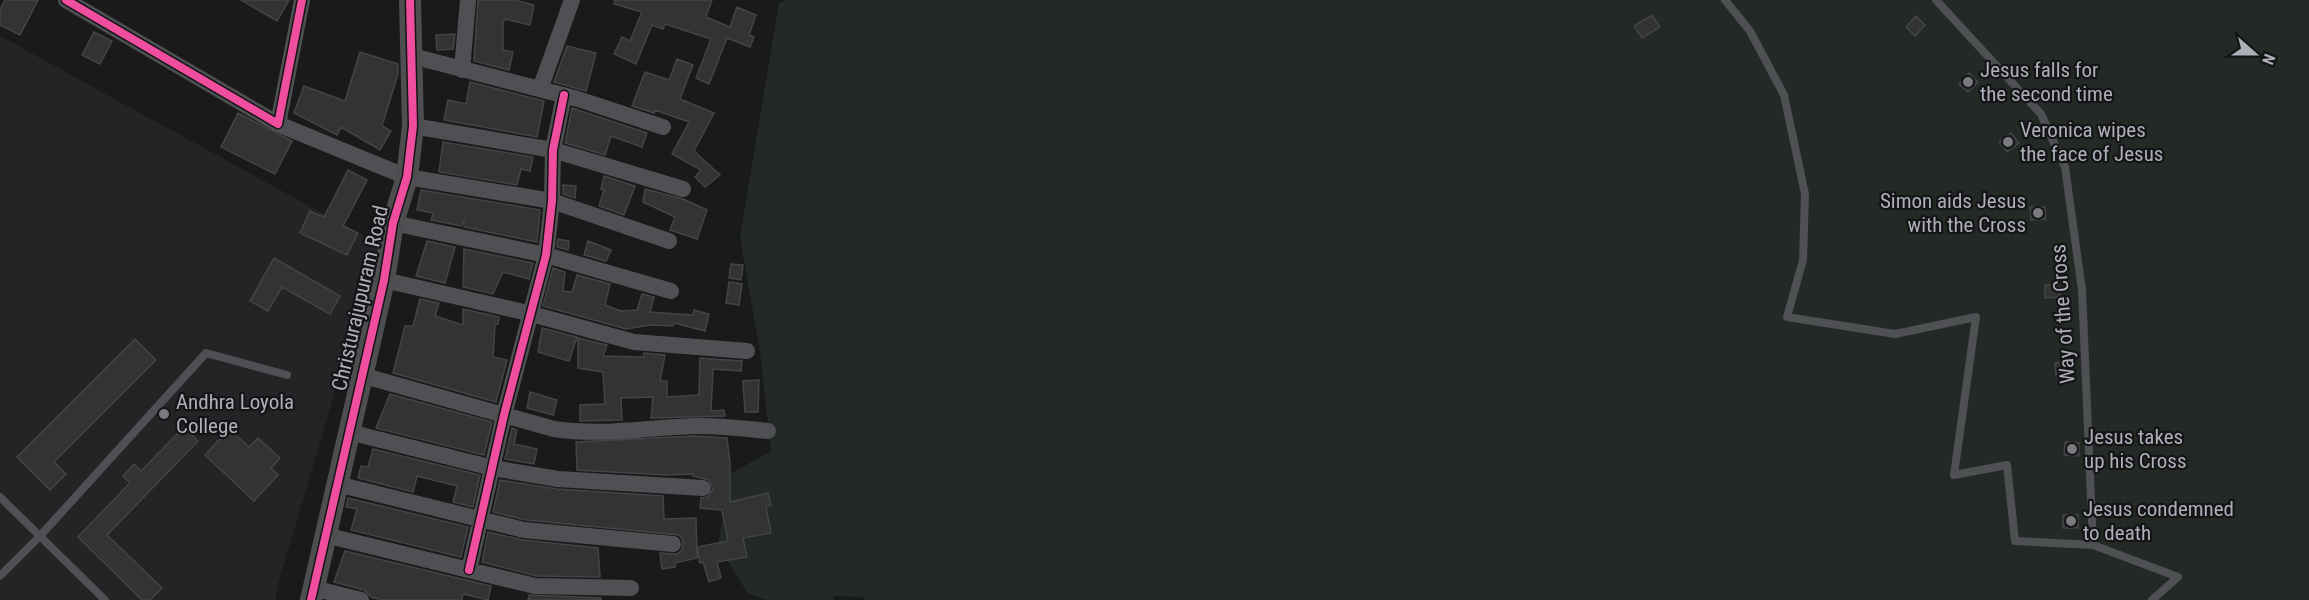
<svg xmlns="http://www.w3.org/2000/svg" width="2309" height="600" font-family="'Roboto Condensed',sans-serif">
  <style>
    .built { fill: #242426 }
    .green { fill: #232924 }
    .building { fill: #333334; stroke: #434446; stroke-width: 1.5 }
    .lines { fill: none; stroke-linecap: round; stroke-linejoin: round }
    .lane { stroke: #4f5053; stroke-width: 8 }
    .street { stroke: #4f5053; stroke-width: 16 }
    .secondary { stroke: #4e4e50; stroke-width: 22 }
    .cycleway-casing { stroke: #151416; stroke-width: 11 }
    .cycleway { stroke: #ef4d9e; stroke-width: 8 }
    .poi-dot { fill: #7a7b81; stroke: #151416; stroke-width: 2 }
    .labels { text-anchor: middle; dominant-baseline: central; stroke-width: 4.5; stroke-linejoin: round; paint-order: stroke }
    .poi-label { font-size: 21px; fill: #adafb9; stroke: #151416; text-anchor: start }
    .street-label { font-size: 21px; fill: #adafb9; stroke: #151416 }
  </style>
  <rect width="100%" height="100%" fill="#1a1a1a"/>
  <path class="built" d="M0,36L379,244L278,584L276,600H0Z"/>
  <path class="green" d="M786,0H2309V600H865L864,597L833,596L834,600H767L748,594L718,545L730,474L771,451L760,352L740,237L779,3Z"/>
  <path class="building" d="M5,0H38L20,35L0,25V10Z
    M241,0H289L277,21Z
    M478,0H514L534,5L530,25L505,19L503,23V50L513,52L509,70L474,61Z
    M615,0H712L706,17L730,27L737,7L756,15L749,35L754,37L750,47L727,38L709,84L696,78L711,39L665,24L663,29L652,25L636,64L614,54L622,37L630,41L642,12L614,4Z
    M1652,15L1660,27L1642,38L1634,26Z
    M1916,16L1925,25L1915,36L1906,27Z
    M94,32L112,41L100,64L82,55Z
    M455,34L453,49L437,50L436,35Z
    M567,46L596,53L586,91L554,82Z
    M360,52L398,64V74L382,126L391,131L380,150L341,127L337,135L294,113L304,86L345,101Z
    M677,59L693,65L680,99L714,113L694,151L720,175L705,187L695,177L701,170L672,154L689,122L655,110L654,113L632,106L645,72L669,80Z
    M1969,73L1978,82L1968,92L1959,84Z
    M470,82L544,101L537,137L444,120L448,100L466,104Z
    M572,108L647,133L642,147L611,136L605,155L565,143Z
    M238,113L292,141L275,174L221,147Z
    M2011,133L2019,143L2007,152L1999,142Z
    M443,142L533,157L530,171L521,169L517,185L439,172Z
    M348,170L367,180L343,226L358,233L347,255L300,233L310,211L324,217Z
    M604,176L635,186L624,215L599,206L604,190L601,189Z
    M563,185L576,186L575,198L563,194Z
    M645,189L683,199L707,210L697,239L670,230L675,217L643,202Z
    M421,190L540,210L537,242L464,227V221L461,226L431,220L433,213L417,210Z
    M2030,207H2045L2046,219L2031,220Z
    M558,239L569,241L568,250L557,247Z
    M427,241L455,247L445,283L416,276Z
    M588,241L611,250L606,261L584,255Z
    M464,249L533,263L529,279L503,272L493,294L463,287Z
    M274,258L340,296L330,314L282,287L268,311L250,301Z
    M731,264L743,265L741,280L729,278Z
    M553,268L565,272L563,291L572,292L577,275L610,284L605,305L621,311L637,310L642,294L654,297L650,312L693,315L694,310L709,314L705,331L674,323L673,326L650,325L626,329L543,306Z
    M729,282L742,284L739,305L726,303Z
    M2059,284L2060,297L2045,298V285Z
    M420,299L439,303L435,316L463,325V309L499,317L498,324H495L493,357L507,360L496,402L393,373L405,326H413Z
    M542,328L577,337L569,361L538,352Z
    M578,338L607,345L603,356L643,357L644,353L665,355L660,381H667V397L699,395L700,358L742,361L741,371L713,369L711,411L724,410L725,416L651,418L653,397L621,398L622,420L580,421V405L605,404L603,372L578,368Z
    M135,339L156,360L54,462L66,474L50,490L17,457Z
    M2070,362V374L2056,375L2055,363Z
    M759,380L758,412H745L743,381Z
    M530,392L557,400L553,415L527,408Z
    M390,394L492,422L484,455L376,428Z
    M184,427L198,441L107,535L162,588L150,600H142L78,537L130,483L123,476L134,464L141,471Z
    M512,428L517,430L514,444L537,449L534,464L505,459Z
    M229,429L249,447L258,438L280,458L271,468L278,475L254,501L205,455Z
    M694,436L727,438L730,462V502L768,493L771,505L766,507L771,533L743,538L747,557L717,562L721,578L709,582L703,562L700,563L697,547L728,541L722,510L700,508L701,498L708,497L713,489L709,480L693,476V474L666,475L577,470L576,442Z
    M2065,442L2079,443V456L2064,455Z
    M373,449L480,475L473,507L453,502L457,486L417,476L413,492L358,478L361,466L368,467Z
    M500,480L557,489L663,496L664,519L696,518L697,558L675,563V567L662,569L660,553L677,554L682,550L683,540L679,535L526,520L493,512Z
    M348,498L468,527L461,557L351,530L357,509L346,507Z
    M2063,515H2078V528H2063Z
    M488,532L523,540L598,548L600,577L536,576L482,562Z
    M345,551L491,586L488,600L463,594L462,600H382L371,597L364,590L334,582Z
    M529,595L601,598V600H528Z"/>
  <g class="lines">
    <path class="lane" d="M1725,0L1750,31L1784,95L1805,194L1803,260L1787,317L1895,334L1976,317L1954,475L2007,465L2015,541L2093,545
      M1936,0L2041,114L2065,167L2082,290L2093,545L2178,577L2152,600
      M0,497L105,600
      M0,576L40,536L206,353L287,375"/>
    <path class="street" d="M66,0L278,124L302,0
      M412,56L578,99L663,127
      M462,70L468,0
      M540,89L572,0
      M278,124L407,177L552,201L669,241
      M413,126L553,150L683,189
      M393,223L546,255L671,291
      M384,280L528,313L634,342L747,351
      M361,375L554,429C601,436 646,428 694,426C718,425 744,429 768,431
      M349,432L493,468L558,479L703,488
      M337,484L524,530L673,544
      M325,535L535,586L631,588
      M469,570L504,415L546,255L552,201L553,150L564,95
      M313,588L361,600"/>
    <path class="secondary" d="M311,600L384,280L393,223L407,177L413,126L410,0"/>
    <g class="cycleway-casing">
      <path id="cycleway" d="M66,0L278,124L302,0
        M469,570L504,415L546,255L552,201L553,150L564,95
        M311,600L384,280L393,223L407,177L413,126L410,0"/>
    </g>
    <use href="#cycleway" class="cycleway"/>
  </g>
  <g class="poi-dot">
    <circle cx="1968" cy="82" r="6"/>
    <circle cx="2008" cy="142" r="6"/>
    <circle cx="2038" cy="213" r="6"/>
    <circle cx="164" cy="414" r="6"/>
    <circle cx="2072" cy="449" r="6"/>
    <circle cx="2071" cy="521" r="6"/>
  </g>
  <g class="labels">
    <g class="poi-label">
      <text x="1980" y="70">Jesus falls for<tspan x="1980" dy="24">the second time</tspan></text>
      <text x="2020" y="130">Veronica wipes<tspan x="2020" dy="24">the face of Jesus</tspan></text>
      <text x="2026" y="201" text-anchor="end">Simon aids Jesus<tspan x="2026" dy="24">with the Cross</tspan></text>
      <text x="176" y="402">Andhra Loyola<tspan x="176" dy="24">College</tspan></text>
      <text x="2084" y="437">Jesus takes<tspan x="2084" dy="24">up his Cross</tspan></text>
      <text x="2083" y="509">Jesus condemned<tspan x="2083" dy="24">to death</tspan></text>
    </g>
    <g class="street-label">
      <text transform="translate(360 298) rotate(-77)">Christurajupuram Road</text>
      <text transform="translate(2063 314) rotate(-94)">Way of the Cross</text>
    </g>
  </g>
  <g transform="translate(2255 54) rotate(111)" stroke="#151416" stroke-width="4.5" paint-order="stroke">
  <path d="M0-4.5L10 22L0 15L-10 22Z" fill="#adafb9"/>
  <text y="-9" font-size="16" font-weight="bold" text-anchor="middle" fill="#adafb9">N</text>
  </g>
</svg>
